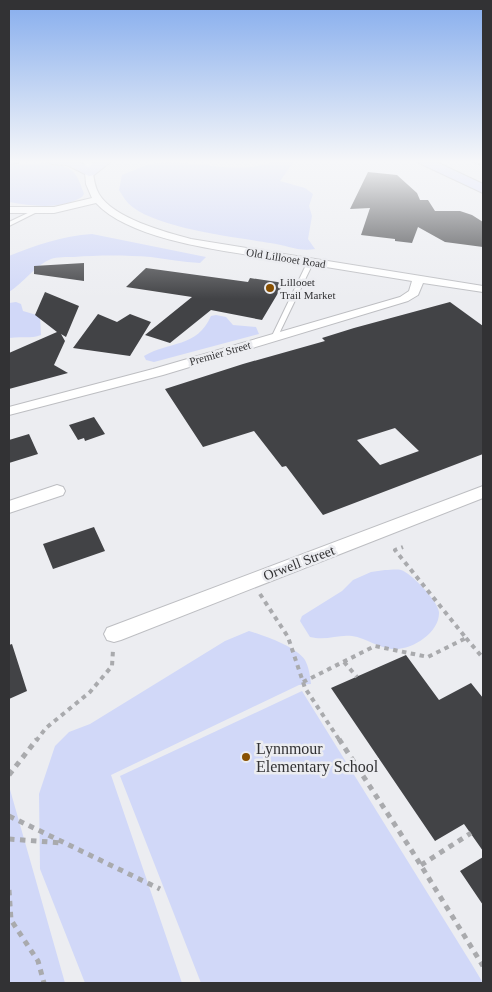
<svg xmlns="http://www.w3.org/2000/svg" width="492" height="992" font-family="Georgia,serif">
  <style>
    .green { fill: #d1d8f8 }
    .building { fill: #424346; fill-rule: evenodd }
    .lines { fill: none; stroke-linecap: round; stroke-linejoin: round }
    .lane-casing { stroke: #bdbec2; stroke-width: 2 }
    .street-casing { stroke: #bdbec2; stroke-width: 2 }
    .secondary-casing { stroke: #bdbec2; stroke-width: 2 }
    .path-far2 { stroke: #a9aaad; stroke-width: 2; stroke-dasharray: 2.5 2.5; stroke-linecap: butt }
    .path-far1 { stroke: #a9aaad; stroke-width: 4; stroke-dasharray: 4.5 4.5; stroke-linecap: butt }
    .path { stroke: #a9aaad; stroke-width: 5; stroke-dasharray: 5.5 5.5; stroke-linecap: butt }
    .lane { fill: #fff; fill-rule: evenodd }
    .street { fill: #fff; fill-rule: evenodd }
    .secondary { fill: #d9ddfe; fill-rule: evenodd }
    .poi-dot { fill: #885001; stroke: #ecedf1; stroke-width: 2 }
    .labels { text-anchor: middle; dominant-baseline: central; stroke-width: 5; stroke-linejoin: round; paint-order: stroke }
    .far-street-label { font-size: 11px; fill: #323234; stroke: #ecedf1 }
    .far-poi-label { font-size: 11px; fill: #323234; stroke: #ecedf1; text-anchor: start }
    .street-label { font-size: 14px; fill: #323234; stroke: #ecedf1 }
    .near-poi-label { font-size: 16px; fill: #323234; stroke: #ecedf1; text-anchor: start }
  </style>
  <rect width="100%" height="100%" fill="#ecedf1"/>
  <path class="green" d="M277,160H295L280,181L305,188L313,194L309,206L312,216L308,239L315,249C299,252 286,245 270,243C235,237 152,228 128,203C124,199 122,194 119,190L122,175C131,172 141,166 151,164C192,157 238,178 277,160Z
    M45,163C72,165 76,170 84,194L82,197C60,210 33,206 9,202V165Z
    M92,234L206,257L200,263C183,262 167,259 151,257C126,255 98,255 74,257C67,257 57,257 51,259C37,264 23,283 9,292V256C36,245 62,236 92,234Z
    M16,302L21,304L23,311L40,316L41,335C31,339 20,336 9,338V303Z
    M216,315L226,317L233,325L256,327L259,334L154,362L146,360L144,356C169,341 197,348 211,316Z
    M385,570C390,570 397,569 401,570C411,573 438,601 439,612C440,633 411,651 392,649C379,648 366,638 352,636C338,634 327,641 310,637L300,621L302,616L342,591L353,580L371,572Z
    M249,631C263,635 297,647 305,660C309,668 310,675 311,684L299,685L111,775L182,983H85L40,869L39,794L55,746L69,732L90,724L225,641Z
    M302,691L471,963L483,983H201L120,776Z
    M9,786L65,983H9Z"/>
  <path class="building" d="M368,172L397,175L417,193L420,200H428L435,211H460L472,215L483,222V247L445,242L418,227L412,243L395,241V239L361,235L370,208L350,209Z
    M84,263V281L34,274V266Z
    M146,268L248,282L250,278L284,283L262,320L211,310L170,343L145,335L192,297L126,287Z
    M45,292L79,306L66,337L61,334L65,341L54,365L68,373L9,389V353L57,332L35,315Z
    M450,302L483,326V454L323,515L286,466L282,467L254,431L203,447L165,389L243,364L325,341L322,338L354,328ZM395,428L419,451L380,465L357,440Z
    M98,314L117,322L130,314L151,322L130,356L73,348Z
    M94,417L105,434L85,441L84,438L78,440L69,425Z
    M29,434L38,454L9,463V440Z
    M94,527L105,551L53,569L43,544Z
    M12,644L27,691L9,699V645Z
    M406,655L439,700L471,683L483,698V851L464,824L435,841L331,688Z
    M483,857V905L460,871Z"/>
  <g class="lines">
    <g class="lane-casing">
      <path id="lane" d="M32,211L37,212L9,226V222Z
        M310,261L313,263L277,338L274,340L272,339L271,338L307,263Z"/>
    </g>
    <g class="street-casing">
      <path id="street" d="M84,160H92C93,171 93,184 99,194C113,218 165,232 191,239L483,286V292L423,283L418,295L408,301L163,375L9,415V407L153,369L400,297L409,291L412,281C369,274 326,267 283,260C232,252 132,242 96,203L54,213H9V207H54L92,198L86,184Z
        M57,485L63,487L65,491L63,495L9,513V501Z
        M483,486V498L121,640L114,642L107,640L104,634L107,628Z"/>
    </g>
    <g class="secondary-casing">
      <path id="secondary" d="M9,160H20L18,163L9,164Z
        M45,160H75L88,167L99,160H113L94,175L89,176L67,165L51,164Z
        M417,160H432L483,184V193L419,163Z"/>
    </g>
    <path class="path-far2" d="M469,160L483,166
      M383,162L385,160"/>
    <path class="path-far1" d="M260,594L288,637L305,688L340,741
      M466,638L483,658
      M344,662L357,677
      M303,682L375,646L428,657L466,638L395,550L403,547
      M36,741L46,728L90,692L112,666L113,650"/>
    <path class="path" d="M339,739L412,851L483,966
      M9,775L37,739
      M9,816L160,889
      M9,839L63,843
      M421,865L471,833
      M9,890L11,920L38,961L44,983"/>
    <use href="#lane" class="lane"/>
    <use href="#street" class="street"/>
    <use href="#secondary" class="secondary"/>
  </g>
  <linearGradient id="sky" x2="0" y2="1"><stop stop-color="#86aded"/><stop offset="0.54" stop-color="#f6f7f9"/><stop offset="1" stop-color="#f6f7f9" stop-opacity="0"/></linearGradient>
  <rect width="492" height="299" fill="url(#sky)"/>
  <g class="poi-dot">
    <circle cx="270" cy="288" r="5"/>
    <circle cx="246" cy="757" r="5"/>
  </g>
  <g class="labels">
    <g class="far-street-label">
      <text transform="translate(286 258) rotate(9)">Old Lillooet Road</text>
      <text transform="translate(220 353) rotate(-16)">Premier Street</text>
    </g>
    <g class="far-poi-label">
      <text x="280" y="282">Lillooet<tspan x="280" dy="13">Trail Market</tspan></text>
    </g>
    <g class="street-label">
      <text transform="translate(299 563) rotate(-21)">Orwell Street</text>
    </g>
    <g class="near-poi-label">
      <text x="256" y="748">Lynnmour<tspan x="256" dy="18">Elementary School</tspan></text>
    </g>
  </g>
  <rect width="492" height="992" fill="none" stroke="#323234" stroke-width="20"/>
</svg>
